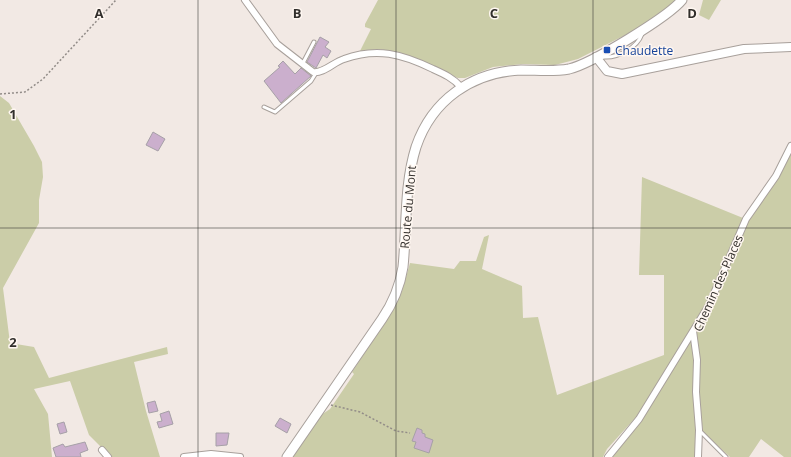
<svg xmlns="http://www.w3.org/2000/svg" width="791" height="457" font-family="'Open Sans',sans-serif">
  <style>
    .green { fill: #cbcda8 }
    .building { fill: #cbafcd; stroke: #a6a0a7 }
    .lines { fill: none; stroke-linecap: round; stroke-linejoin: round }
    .service-casing { stroke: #a8a09b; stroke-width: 5 }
    .minor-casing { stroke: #a8a09b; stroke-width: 8 }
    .tertiary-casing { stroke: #a8a09b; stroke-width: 10 }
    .secondary-casing { stroke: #a8a09b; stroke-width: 11 }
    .path { stroke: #928c88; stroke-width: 1.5; stroke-dasharray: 2 2; stroke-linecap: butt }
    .service { stroke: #fff; stroke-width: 3 }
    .minor { stroke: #fff; stroke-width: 6 }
    .tertiary { stroke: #fff; stroke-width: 8 }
    .secondary { stroke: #fff; stroke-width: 9 }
    .grid { fill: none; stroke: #322f2c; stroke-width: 1; stroke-opacity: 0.55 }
    .transit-dot { fill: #1a4fb4; stroke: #fff7f1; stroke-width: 1.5 }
    .labels { text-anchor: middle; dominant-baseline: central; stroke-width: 3; stroke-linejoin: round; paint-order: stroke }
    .transit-label { font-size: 12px; fill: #164399; stroke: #fff7f1; text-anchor: start }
    .street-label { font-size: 12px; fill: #322f2c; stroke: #fff7f1 }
    .grid-label { font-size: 13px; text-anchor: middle; font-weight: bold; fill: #322f2c; stroke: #fff7f1; stroke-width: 3; stroke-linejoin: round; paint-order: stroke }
  </style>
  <rect width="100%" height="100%" fill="#f2e9e4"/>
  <path class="green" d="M378,0H679L639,28L578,59L555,65L523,64L493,67L465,78H458L398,52L377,49L359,53L371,29L365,27V24Z
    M703,0H721L709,20L699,15Z
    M0,96L9,103L34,146L42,162L43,177L39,200V223L3,288L10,343L34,347L49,378L167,347L168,354L134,362L146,411L160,457H111L89,435L70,381L34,389L48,414L52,457H0Z
    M791,150V457H784L761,439L749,457H730L703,432L698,394L699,367L696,332L748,220Z
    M642,177L743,218L706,303L681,347L637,416L607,449L603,457H292L321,415L330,409L354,374L352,372L391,313L402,291L410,263L454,269L460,261H476L484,237L489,235L482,269L522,286L523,318L538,317L557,395L664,355V275H639Z
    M692,339L696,360V457H610Z"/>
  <path class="building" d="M320,37L329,42L325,47L331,51L327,58L323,55L316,68L307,62Z
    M283,61L295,74L301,68L311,76L281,103L264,81L280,67L278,66Z
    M153,132L165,139L158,151L146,145Z
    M155,401L158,411L149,413L147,403Z
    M169,411L173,424L159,428L157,422L162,421L160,414Z
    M280,418L291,424L287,433L275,426Z
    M64,422L67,432L60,434L57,424Z
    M417,428L422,430V433L425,434V437L433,440L429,453L414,448L416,442L412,441Z
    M216,433H229L227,445L216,446Z
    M85,442L88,450L80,453L81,457H56L53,448L63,444L65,447Z"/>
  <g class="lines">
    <g class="service-casing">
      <path id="service" d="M604,57C618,58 637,48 642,34
        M303,63L314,42
        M264,107L275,112L311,81L316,73
        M700,431L726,457"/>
    </g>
    <g class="minor-casing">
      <path id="minor" d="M245,0L277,44L313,72C323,74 334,62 344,59C377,47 402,54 433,69C444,74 453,78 461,87
        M102,450L108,457
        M184,457L211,454L240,457
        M608,457L639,419L693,331
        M698,457L699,430L696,392L697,360L693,331L709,305L746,219L776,176L791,146"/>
    </g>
    <g class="tertiary-casing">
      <path id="tertiary" d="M596,57L607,71L622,74L744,49L791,47"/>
    </g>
    <g class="secondary-casing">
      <path id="secondary" d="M287,457L382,319C393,303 400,286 403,267C407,227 404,185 416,147C432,100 472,72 521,70C537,70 553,72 569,69C591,64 668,17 682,0"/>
    </g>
    <path class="path" d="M0,94L25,92L43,79L116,0
      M331,405L360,412L396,431L410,433"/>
    <use href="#service" class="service"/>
    <use href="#minor" class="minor"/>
    <use href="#tertiary" class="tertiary"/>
    <use href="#secondary" class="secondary"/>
  </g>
  <path class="grid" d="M198,0V457M396,0V457M593,0V457M0,228H791"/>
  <rect class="transit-dot" x="603" y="46" width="8" height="8" rx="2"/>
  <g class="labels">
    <g class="transit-label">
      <text x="615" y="50">Chaudette</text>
    </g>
    <g class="street-label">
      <text transform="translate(408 207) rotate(-85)">Route du Mont</text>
      <text transform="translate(718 283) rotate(-66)">Chemin des Places</text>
    </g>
  </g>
  <g class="grid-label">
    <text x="99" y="18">A</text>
    <text x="297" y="18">B</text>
    <text x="494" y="18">C</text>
    <text x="692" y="18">D</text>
    <text x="13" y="119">1</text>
    <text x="13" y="347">2</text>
  </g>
</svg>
